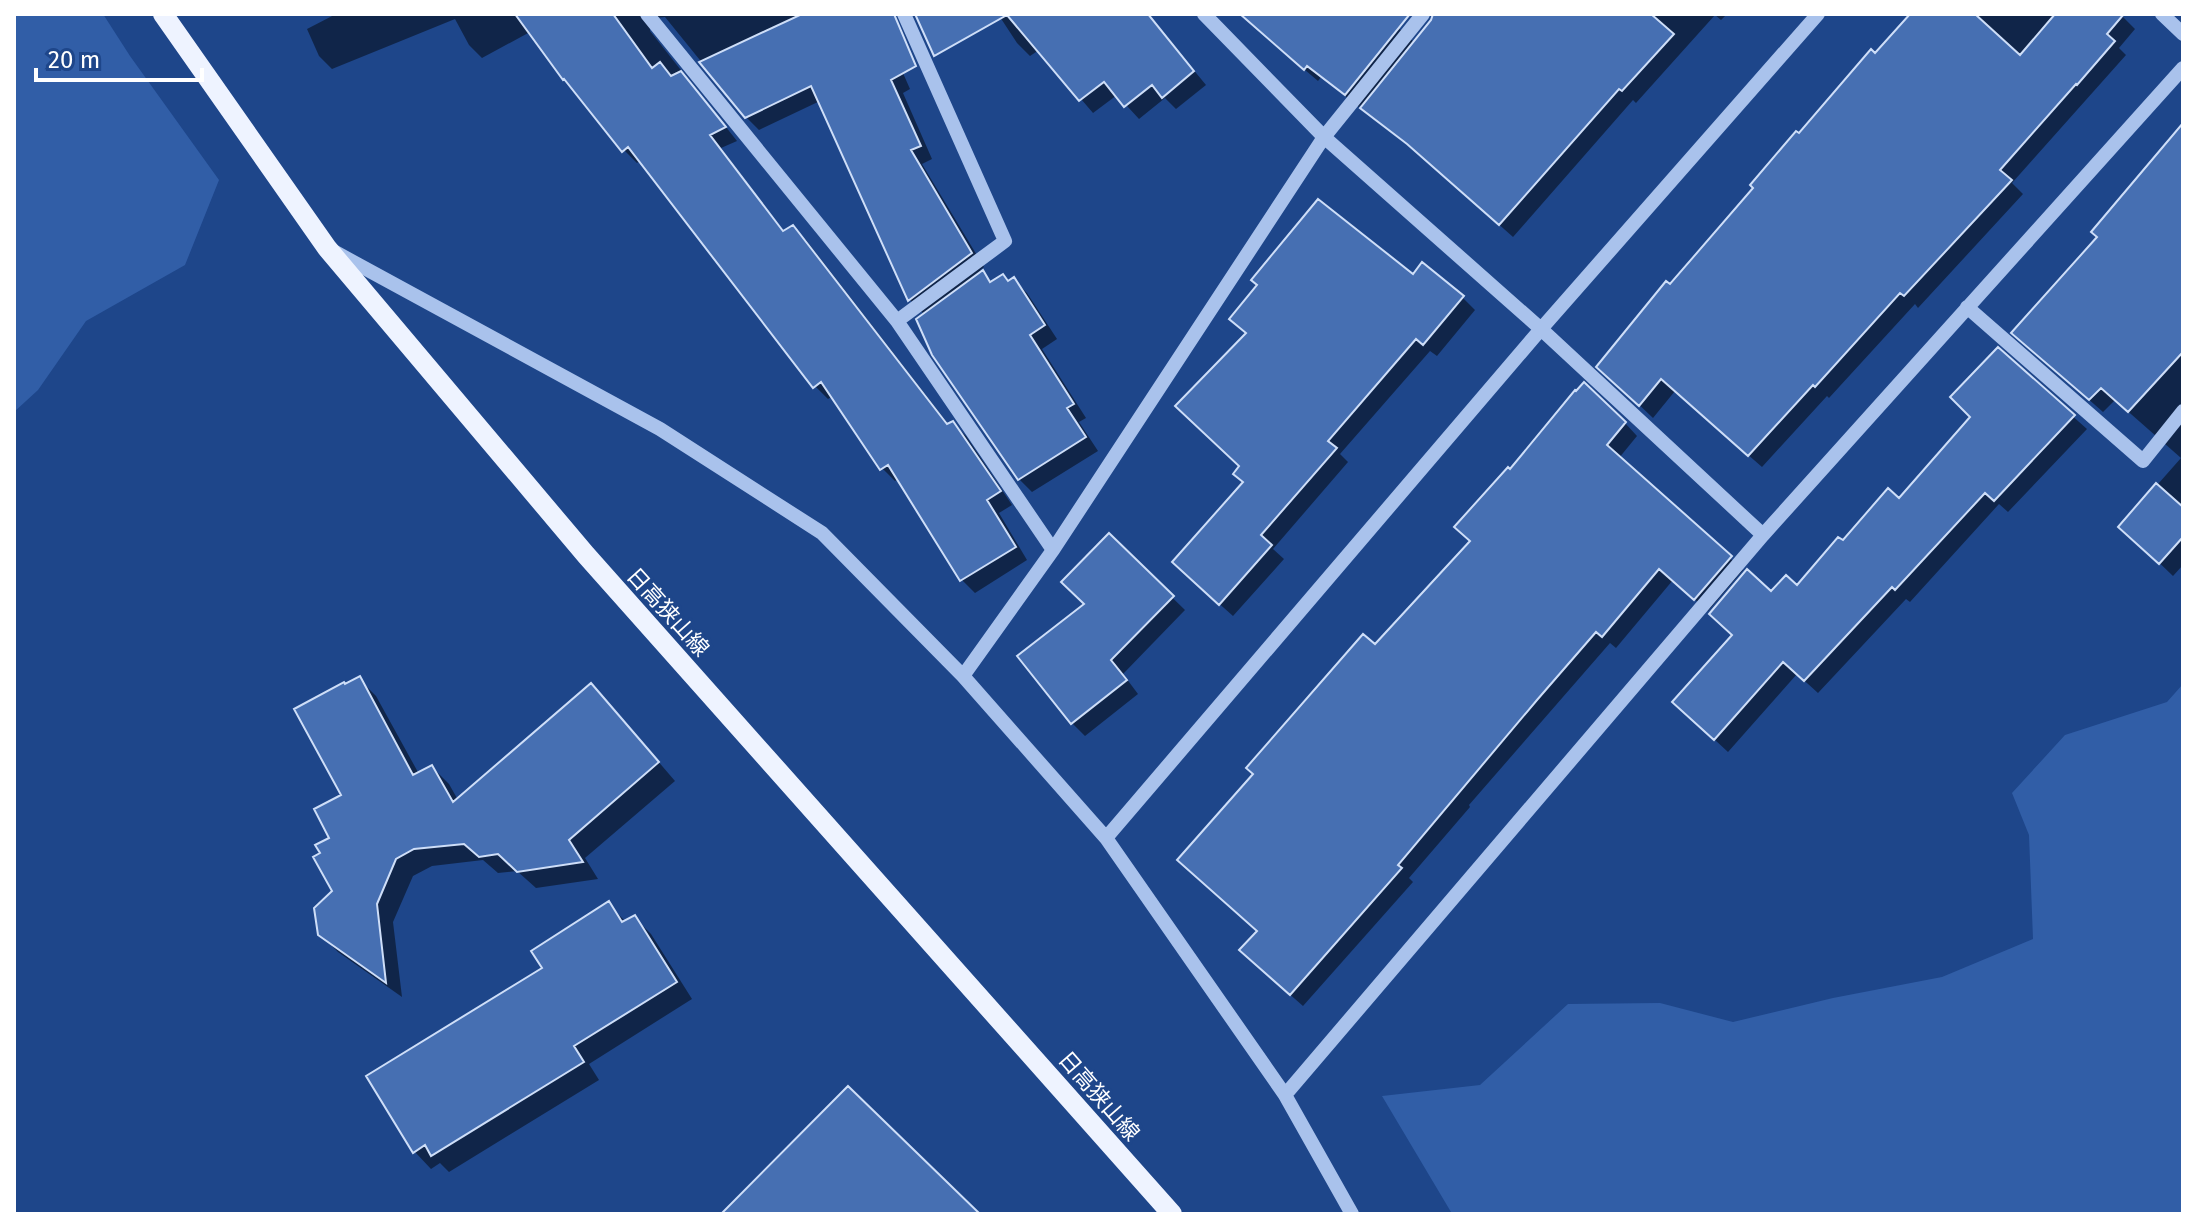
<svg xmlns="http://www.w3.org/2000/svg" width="2197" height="1228" font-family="'Fira Sans','Noto Sans JP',sans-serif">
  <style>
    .green { fill: #315ea7 }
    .shadow { fill: #0007 }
    .building { fill: #466fb2; stroke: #cedef8; stroke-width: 2 }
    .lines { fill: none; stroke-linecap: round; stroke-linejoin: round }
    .minor { stroke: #a9c2ec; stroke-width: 14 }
    .major { stroke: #eef3ff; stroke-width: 20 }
    .labels { text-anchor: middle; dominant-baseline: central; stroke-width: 6; stroke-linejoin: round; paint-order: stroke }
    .street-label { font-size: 22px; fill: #fff; stroke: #1e468a }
  </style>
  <rect width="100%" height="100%" fill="#1e468a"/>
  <path class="green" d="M14,14H103L130,56L219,180L185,265L86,321L38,390L14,412Z
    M2183,684V1214H1454L1451,1212L1382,1096L1480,1085L1568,1004L1660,1003L1733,1022L1833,998L1942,977L2033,939L2029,835L2012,793L2065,735L2167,702Z"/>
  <path class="shadow" d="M336,14H877L910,89L903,93L932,159L922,164L984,267L980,270L993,283H1009L1014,280L1027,293L1057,339L1042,349L1086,418L1079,422L1098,451L1032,492L1019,479L925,315L909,299L820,101L759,130L746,117L665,17L655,18L650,23V31L737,141L721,148L785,233L793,227L806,240L949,425L952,423L966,436L1012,505L999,513L1027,560L975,593L962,580L899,479L895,481L882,468L833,396L828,399L815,386L641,160L637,163L624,150L530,32L482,58L469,45L455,19L332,69L319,56L307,29Z
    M998,14H1106L1164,34L1206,85L1176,109L1165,98L1139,119L1117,95L1093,113L1039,50L1030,56L1017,43Z
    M1265,14H1383L1415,43L1458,14H1727L1721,20L1715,15L1636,103L1633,100L1513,237L1423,157L1376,121L1360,105L1359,107L1321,77L1318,81L1271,41Z
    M1913,14H2120L2135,29L2119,48L2126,55L2012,183L2023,194L1918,308L1915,304L1829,398L1827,396L1762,467L1675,391L1653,418L1612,379L1670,287L1799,136Z
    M2183,140V565L2173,576L2121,526L2181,458L2115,400L2103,412L2027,345Z
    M1413,277L1462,297L1475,310L1437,356L1430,351L1340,454L1348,462L1273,549L1284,559L1233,616L1187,575L1245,483L1242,467L1247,334L1231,319Z
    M1998,350L2087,429L2008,512L1999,504L1910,602L1906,599L1818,693L1797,674L1728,752L1688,715L1772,593L1797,588L1843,543L1900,500L1973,417Z
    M1625,423L1637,436L1619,458L1743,570L1708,611L1673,580L1616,648L1610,643L1469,805L1470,807L1409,878L1413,882L1303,1006L1254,963L1259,932L1375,647L1472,542L1511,472Z
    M1109,536L1185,610L1123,674L1138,694L1085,736L1072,723Z
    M359,679L376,696L419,774L432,767L449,784L458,800L608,703L675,781L585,858L598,879L536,888L517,871L498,873L483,860L432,866L413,876L393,922L402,997L338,952L320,934L334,892L322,854L332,839L344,796Z
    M608,904L626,922L634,917L651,934L692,999L589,1064L599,1080L449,1172L440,1163L431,1169L415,1152L545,968Z"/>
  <path class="building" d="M515,14H613L652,68L660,62L671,76L681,71L726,127L710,135L783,231L793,225L947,424L953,421L1001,491L987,500L1016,547L960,581L888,465L880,470L821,382L813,388L628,147L622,152L564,79L563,80Z
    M802,14H894L916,66L891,80L921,146L911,150L972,253L908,301L811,86L745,118L699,62Z
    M915,14H1148L1194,71L1162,98L1152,85L1124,107L1104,82L1079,101L1007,15L934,56Z
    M1240,14H1410L1345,95L1307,66L1304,70Z
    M1433,14H1651L1674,34L1622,91L1619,89L1499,225L1407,144L1360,108L1431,20Z
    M1910,14H1975L2020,55L2055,14H2124L2107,34L2115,41L2077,85L2076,84L2000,170L2012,180L1904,296L1900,293L1815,387L1813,385L1748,456L1661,379L1639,406L1596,367L1666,281L1670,284L1753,188L1750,185L1796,131L1799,133L1871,49L1875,53Z
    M2183,123V352L2128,412L2101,388L2089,400L2011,333L2097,237L2091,232Z
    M1318,199L1413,274L1422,262L1464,296L1423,345L1416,339L1328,441L1337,448L1261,535L1272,545L1219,605L1172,562L1243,482L1233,474L1239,466L1175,406L1246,333L1229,319L1257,285L1251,280Z
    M983,270L990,282L1003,274L1008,281L1014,277L1045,325L1030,335L1074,404L1067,408L1086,437L1018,480L932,355L916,319Z
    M1998,347L2075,415L1994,501L1985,493L1895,590L1892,587L1804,681L1783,662L1714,740L1672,702L1732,635L1709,614L1747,569L1771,591L1786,575L1797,585L1838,537L1843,540L1888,488L1899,498L1970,417L1950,397Z
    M1584,382L1626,422L1607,445L1732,556L1694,600L1659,569L1602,637L1596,632L1537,700L1398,865L1402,868L1290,995L1239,950L1257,931L1177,860L1253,774L1246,768L1363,634L1375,644L1470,541L1454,527L1508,467L1510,469L1575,390L1576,391Z
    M2156,483L2183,507V537L2159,564L2118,527Z
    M1109,533L1174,596L1111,660L1127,680L1071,724L1017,656L1084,604L1061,582Z
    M360,676L413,775L432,765L453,802L591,683L659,762L569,840L583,862L517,872L498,854L479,857L464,844L414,849L396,859L377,904L386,983L318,935L314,908L332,891L313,857L320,853L315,845L329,838L314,809L341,795L294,709L344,682L345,684Z
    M609,901L622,922L635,915L677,982L574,1046L584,1062L431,1156L425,1145L413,1153L366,1076L542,968L531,951Z
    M848,1086L980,1214H721Z"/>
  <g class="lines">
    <path class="minor" d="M647,14L897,321L1053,550
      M1204,14L1324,137L1541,329L1763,535
      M2162,14L2183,34
      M335,252L660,429L822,533L963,676L1106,838L1285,1095L1352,1214
      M1967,307L2143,461L2183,411
      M897,321L1005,241L904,14
      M963,676L1053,550L1324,137L1423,14
      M1106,838L1541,329L1818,14
      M1285,1095L1763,535L2183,68"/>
    <path class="major" d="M163,14L327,248L586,555L1172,1214"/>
  </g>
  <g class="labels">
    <g class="street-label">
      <text transform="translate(668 612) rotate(48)">日高狭山線</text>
      <text transform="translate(1099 1096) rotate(49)">日高狭山線</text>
    </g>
  </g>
  <rect width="2197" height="1228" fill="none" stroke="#ffffff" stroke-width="32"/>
  <path d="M36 68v12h166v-12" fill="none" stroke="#ffffff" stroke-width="4"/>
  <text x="48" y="68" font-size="24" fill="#ffffff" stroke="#1e468a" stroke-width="6" paint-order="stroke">20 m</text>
</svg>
